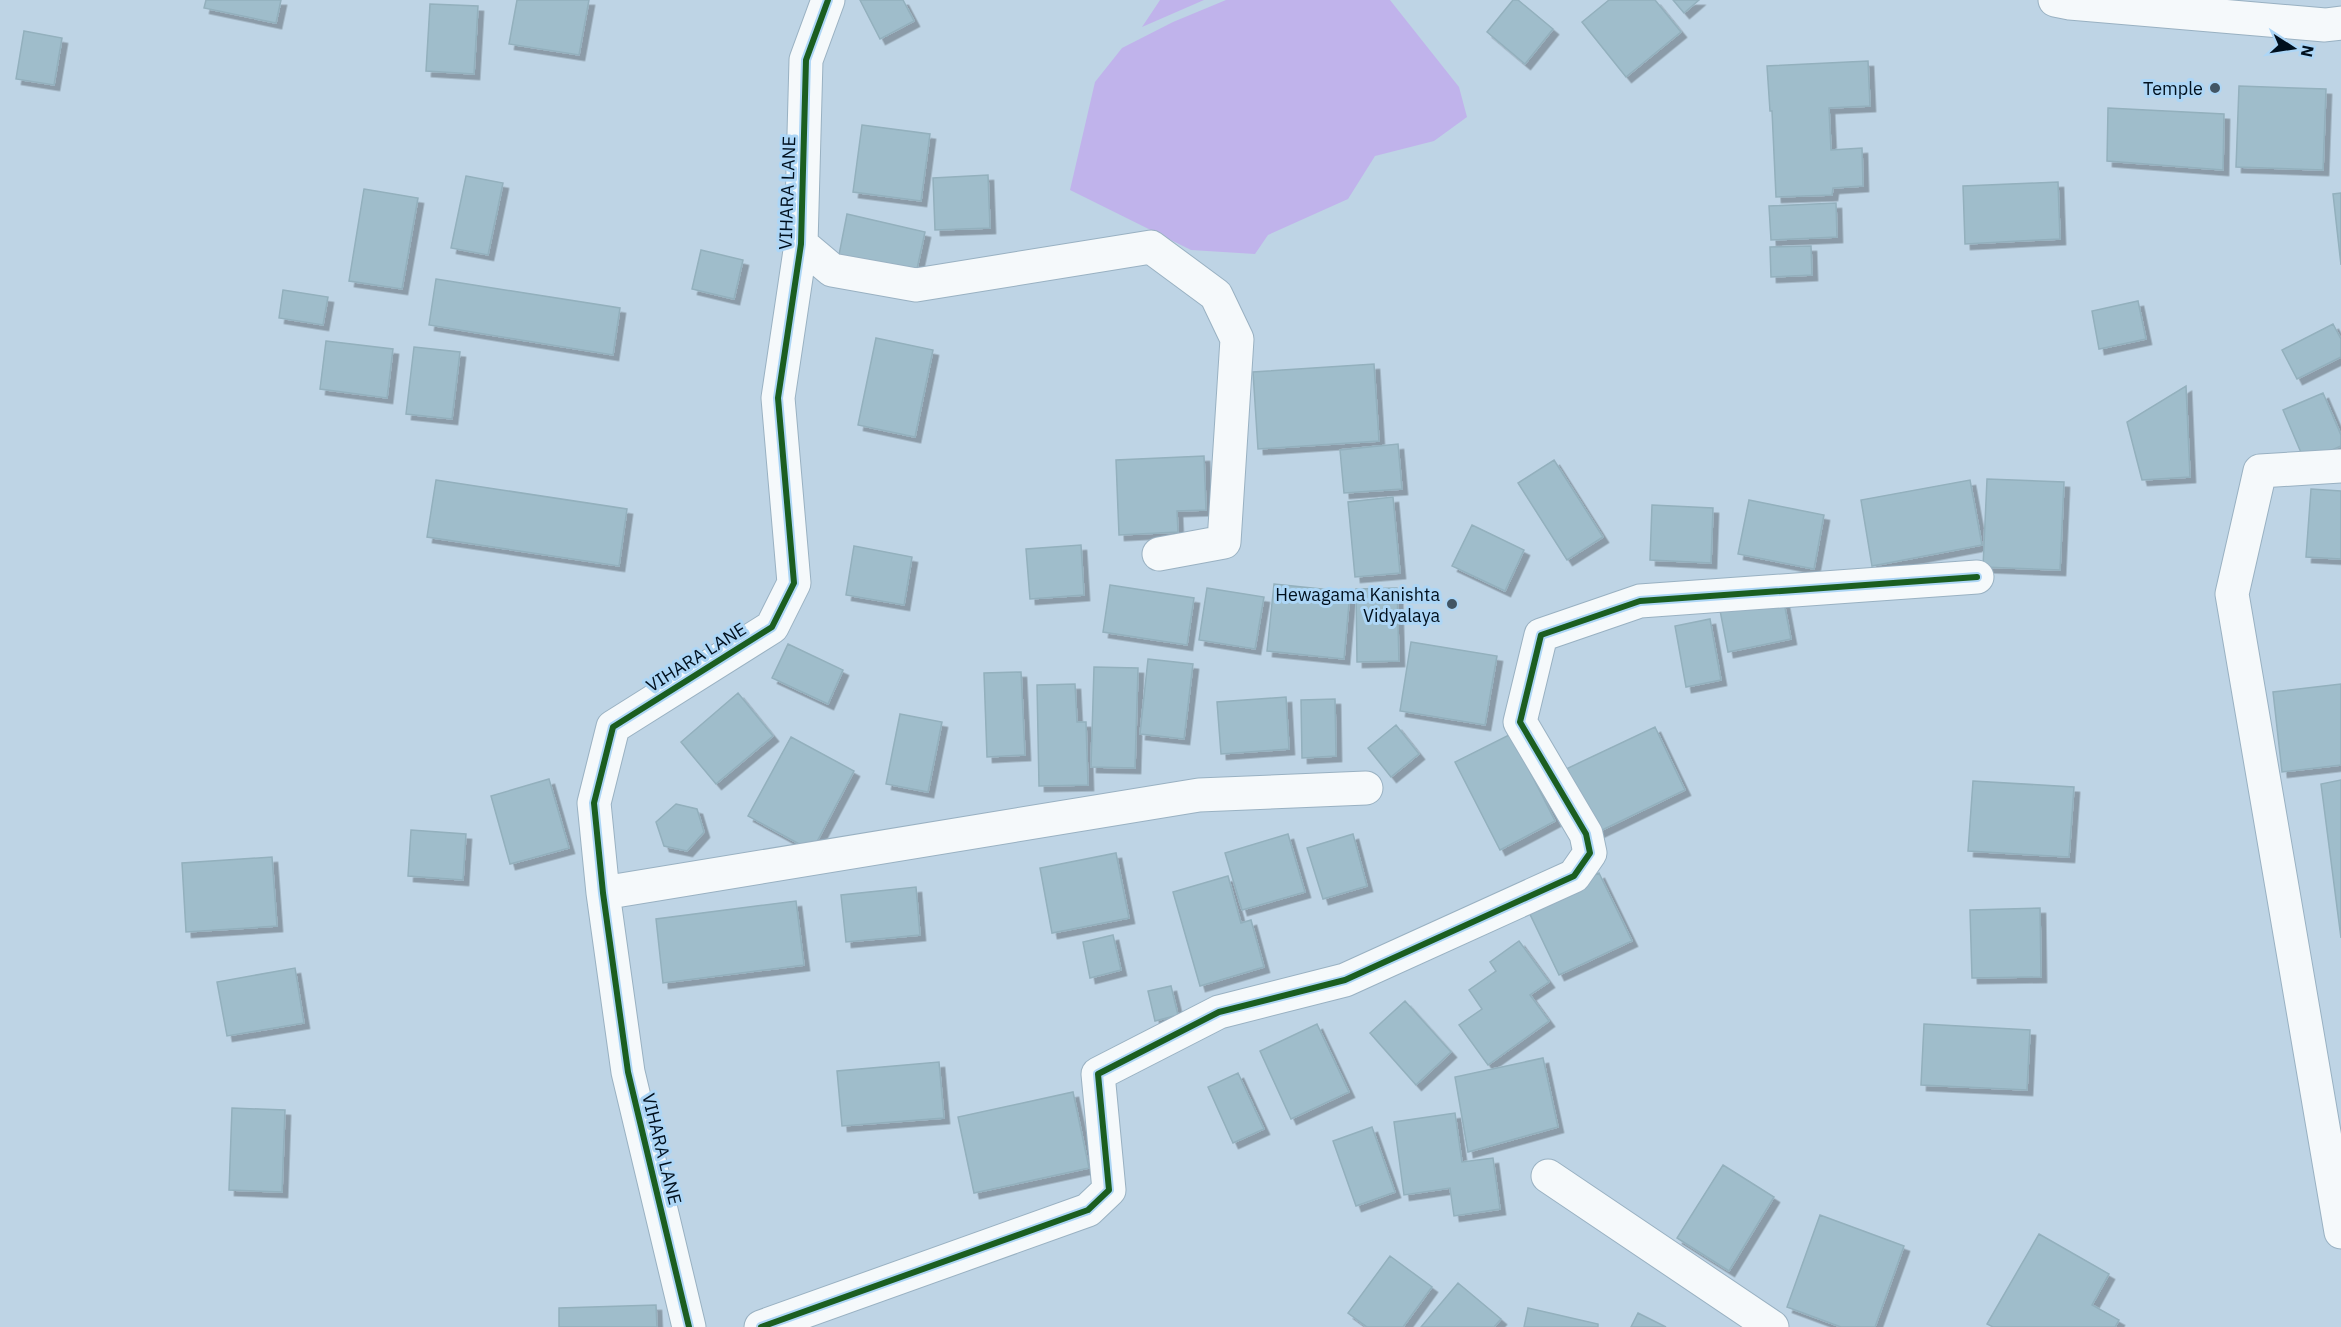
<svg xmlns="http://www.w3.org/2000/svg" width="2341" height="1327" font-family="'IBM Plex Sans',sans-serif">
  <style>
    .water { fill: #c0b3eb }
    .building { fill: #9fbdcb; stroke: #93b0bd; stroke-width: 1.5; filter: url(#shadow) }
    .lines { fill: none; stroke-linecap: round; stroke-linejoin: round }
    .minor-casing { stroke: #99b1c2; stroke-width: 35 }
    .minor { stroke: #f5f9fb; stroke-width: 33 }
    .cycleway-casing { stroke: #add6f6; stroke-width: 10 }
    .cycleway { stroke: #1b5e20; stroke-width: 6 }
    .poi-dot { fill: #425564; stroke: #add6f6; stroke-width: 2 }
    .labels { text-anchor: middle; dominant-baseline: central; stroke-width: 6; stroke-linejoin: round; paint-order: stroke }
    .poi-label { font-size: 18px; fill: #00101e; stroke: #add6f6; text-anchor: end }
    .street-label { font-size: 18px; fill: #00101e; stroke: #add6f6 }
  </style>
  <defs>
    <filter id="shadow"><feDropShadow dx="5.5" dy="5.5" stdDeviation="0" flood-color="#0004"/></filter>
  </defs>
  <rect width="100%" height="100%" fill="#bed4e5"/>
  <path class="water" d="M1160,0H1204L1142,27Z
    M1226,0H1390L1459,87L1467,117L1434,141L1375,156L1348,199L1268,235L1255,254L1191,250L1070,190L1095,82L1122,48L1173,22Z"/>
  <path class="building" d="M206,0H281L276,23L204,8Z
    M517,0H589L579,55L509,44Z
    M860,0H903L914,21L880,39Z
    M1513,0H1518L1553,29L1525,64L1487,32Z
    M1609,0H1655L1681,32L1626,77L1582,22Z
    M1673,0H1699L1684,13Z
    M430,4L478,6L474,74L426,71Z
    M24,31L62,38L54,85L16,79Z
    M1868,61L1870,106L1829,108L1831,150L1862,148L1863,186L1833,188L1832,195L1776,197L1772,111H1770L1767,66Z
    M2239,86L2326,89L2323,170L2236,167Z
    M2108,108L2224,114L2223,170L2107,161Z
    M862,125L930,134L921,201L853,192Z
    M988,175L990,228L935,230L933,178Z
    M466,176L503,183L488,255L451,248Z
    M2058,182L2060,239L1965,244L1963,186Z
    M364,189L418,198L402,289L349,281Z
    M2341,193V265L2333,194Z
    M1836,203L1837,237L1771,240L1769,206Z
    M847,214L925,232L915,278L838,260Z
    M1811,246L1812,275L1771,277L1770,247Z
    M701,250L743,260L734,299L692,289Z
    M436,279L620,308L613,355L429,325Z
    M283,290L328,297L323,325L279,318Z
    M2138,301L2146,339L2099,349L2092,311Z
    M2333,324L2341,339V357L2297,379L2282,350Z
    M876,338L933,350L915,437L858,425Z
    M326,341L393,349L387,398L320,389Z
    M414,347L460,352L452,419L406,414Z
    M1374,364L1379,441L1258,449L1253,372Z
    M2186,386L2190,477L2142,480L2127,422Z
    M2323,393L2341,435V446L2305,462L2283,410Z
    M1398,444L1402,489L1344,493L1340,450Z
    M1204,456L1206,510L1177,511L1178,532L1119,535L1116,460Z
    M1554,460L1603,537L1567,560L1518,483Z
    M1987,479L2064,482L2060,570L1983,567Z
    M436,480L627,509L619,566L427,537Z
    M1970,480L1982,545L1872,566L1861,500Z
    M2311,489L2341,491V559L2306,557Z
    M1393,497L1400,573L1355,577L1348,502Z
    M1749,500L1824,515L1814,569L1738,554Z
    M1652,505L1713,508L1711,563L1650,560Z
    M1472,525L1524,550L1505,591L1452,566Z
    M1081,545L1084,595L1030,599L1026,549Z
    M854,546L912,557L904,605L846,595Z
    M1274,584L1350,592L1344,659L1267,651Z
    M1110,585L1194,598L1187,645L1103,632Z
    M1207,588L1264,597L1255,649L1199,640Z
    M1397,588L1399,661L1357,662L1356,589Z
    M1782,592L1791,639L1728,652L1719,605Z
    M1710,619L1721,680L1686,687L1675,626Z
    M1411,642L1497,656L1485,725L1400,711Z
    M788,644L843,670L828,704L772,678Z
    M1148,659L1193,664L1184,739L1140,734Z
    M1094,667L1138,668L1135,768L1091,767Z
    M1021,672L1025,755L987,757L984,673Z
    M1075,684L1077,722H1086L1088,785L1039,786L1037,685Z
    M2341,684V765L2282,772L2273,692Z
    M738,693L773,736L716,784L681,742Z
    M1286,697L1289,749L1221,754L1217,702Z
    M1335,699L1336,756L1302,758L1301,700Z
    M900,714L942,722L928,792L886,784Z
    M1396,725L1419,754L1391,777L1368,748Z
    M1655,727L1685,790L1596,833L1566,769Z
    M1511,734L1555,821L1500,850L1455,762Z
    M791,737L854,771L812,851L748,816Z
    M549,779L569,848L510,864L491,796Z
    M2341,780V938L2321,784Z
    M1973,781L2074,787L2069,857L1968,851Z
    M676,804L697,809L704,832L687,851L664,846L656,822Z
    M411,830L466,834L463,880L408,876Z
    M1288,834L1305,892L1242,910L1225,853Z
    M1353,834L1367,886L1323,899L1307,848Z
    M1116,853L1129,918L1052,933L1040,868Z
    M272,857L277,926L186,932L182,863Z
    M1599,873L1632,941L1559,975L1527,908Z
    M1228,876L1241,923L1251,920L1264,967L1200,986L1173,892Z
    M916,887L920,935L846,942L841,895Z
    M796,901L804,965L663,983L656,919Z
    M2040,908L2041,977L1972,978L1970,910Z
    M1113,935L1121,970L1090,978L1083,942Z
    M1519,941L1549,982L1530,995L1549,1021L1488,1065L1459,1025L1482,1009L1469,990L1496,971L1490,962Z
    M295,968L304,1023L227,1036L217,982Z
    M1171,986L1178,1015L1155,1021L1148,991Z
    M1405,1001L1451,1052L1416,1085L1370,1033Z
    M1317,1024L1349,1092L1291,1119L1260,1051Z
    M1924,1024L2030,1030L2027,1090L1921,1085Z
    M1543,1058L1558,1127L1468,1152L1455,1077Z
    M939,1062L944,1118L842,1126L837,1071Z
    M1238,1073L1264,1129L1233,1143L1208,1087Z
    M1073,1092L1089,1168L974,1193L958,1117Z
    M232,1108L285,1110L282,1192L229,1190Z
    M1455,1113L1462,1162L1493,1158L1500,1209L1454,1216L1450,1188L1404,1195L1394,1122Z
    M1372,1127L1395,1192L1356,1206L1333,1141Z
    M1723,1165L1774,1197L1729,1271L1677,1238Z
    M1820,1215L1904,1246L1875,1327H1841L1787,1307Z
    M2039,1234L2109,1274L2092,1305L2119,1320L2115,1327H1993L1987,1324Z
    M1390,1256L1432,1287L1403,1327H1367L1348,1313Z
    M1458,1283L1501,1319L1494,1327H1421Z
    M656,1305L657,1327H559V1308Z
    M1528,1308L1598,1324V1327H1524Z
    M1638,1313L1666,1327H1631Z"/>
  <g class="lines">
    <g class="minor-casing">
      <path id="minor" d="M2055,0L2070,3L2325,25L2341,23
        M801,244L832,270L916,285L1151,247L1216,295L1237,339L1224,542L1159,554
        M2341,466L2260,471L2232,594L2341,1232
        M603,893L1199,795L1366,788
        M1548,1176L1772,1327
        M689,1327L628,1072L603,893L594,803L613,727L772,627L794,583L778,398L801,244L806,60L828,0
        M761,1327L1088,1210L1109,1190L1098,1074L1219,1012L1345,980L1574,876L1590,853L1586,834L1520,722L1541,635L1640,601L1977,577"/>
    </g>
    <use href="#minor" class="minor"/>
    <g class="cycleway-casing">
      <path id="cycleway" d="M689,1327L628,1072L603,893L594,803L613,727L772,627L794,583L778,398L801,244L806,60L828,0
        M761,1327L1088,1210L1109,1190L1098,1074L1219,1012L1345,980L1574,876L1590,853L1586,834L1520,722L1541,635L1640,601L1977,577"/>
    </g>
    <use href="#cycleway" class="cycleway"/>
  </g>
  <g class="poi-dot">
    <circle cx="2215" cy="88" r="6"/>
    <circle cx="1452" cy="604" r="6"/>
  </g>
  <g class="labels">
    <g class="poi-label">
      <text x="2203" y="88">Temple</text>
      <text x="1440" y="594">Hewagama Kanishta<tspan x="1440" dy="21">Vidyalaya</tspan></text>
    </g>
    <g class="street-label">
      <text transform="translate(787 193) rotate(-88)">VIHARA LANE</text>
      <text transform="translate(696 657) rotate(-32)">VIHARA LANE</text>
      <text transform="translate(662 1149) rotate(76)">VIHARA LANE</text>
    </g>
  </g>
  <g transform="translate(2293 48) rotate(102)" stroke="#add6f6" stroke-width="4.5" paint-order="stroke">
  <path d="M0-4.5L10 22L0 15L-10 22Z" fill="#00101e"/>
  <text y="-9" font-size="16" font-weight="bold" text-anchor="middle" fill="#00101e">N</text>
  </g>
</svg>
